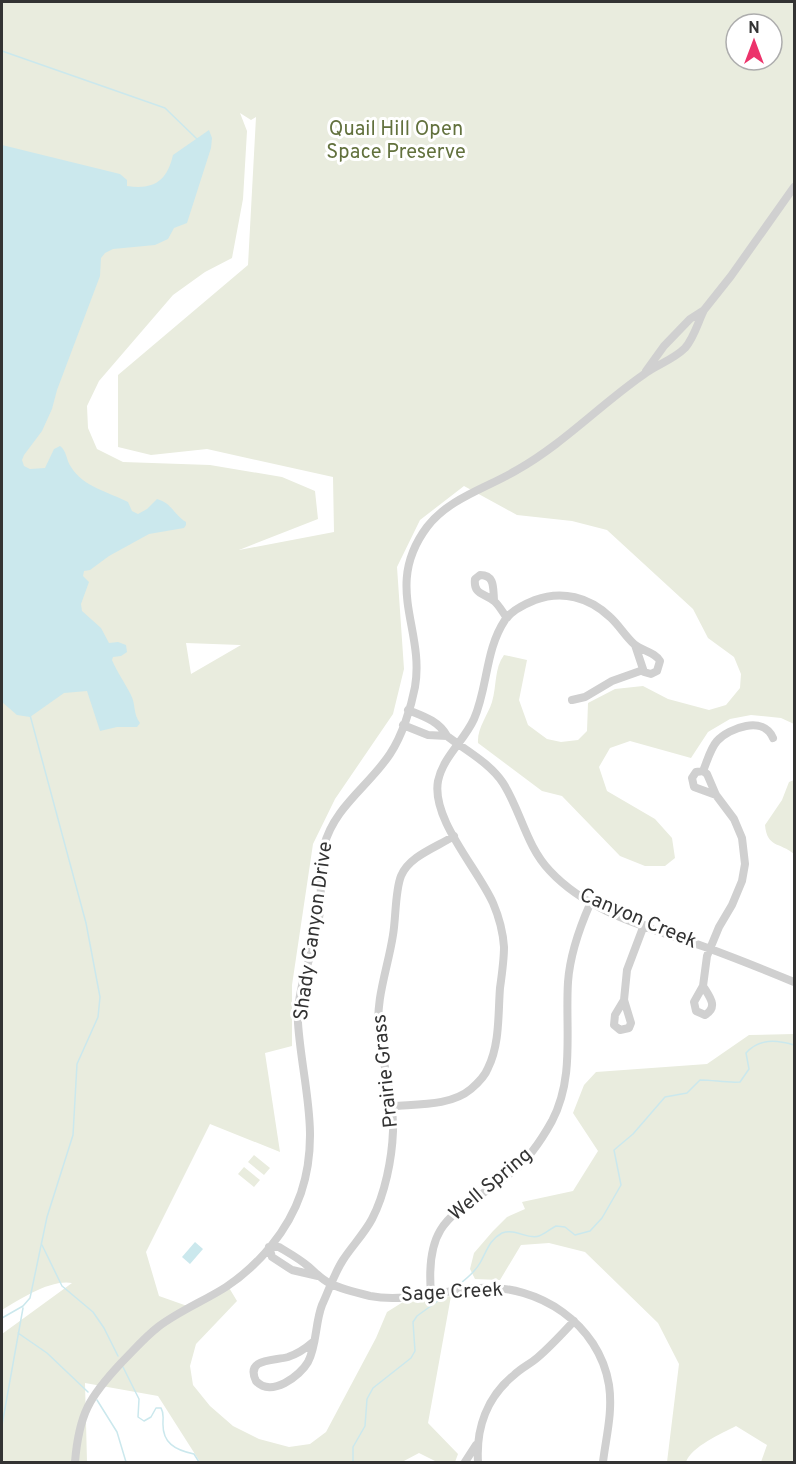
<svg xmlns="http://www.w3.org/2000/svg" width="796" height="1464" font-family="Overpass,sans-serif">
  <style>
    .green { fill: #e9ecde; fill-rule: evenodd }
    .water { fill: #cbe8ed }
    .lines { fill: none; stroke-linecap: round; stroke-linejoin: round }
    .stream { stroke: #cbe8ed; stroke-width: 1.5 }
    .minor { stroke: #d0d0d0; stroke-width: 8 }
    .labels { text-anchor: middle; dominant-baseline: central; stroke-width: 6; stroke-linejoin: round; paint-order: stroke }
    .park-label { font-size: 20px; fill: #62713d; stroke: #fff }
    .street-label { font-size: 20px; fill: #333; stroke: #fff }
  </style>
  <rect width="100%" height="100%" fill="#fff"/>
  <path class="green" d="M2,2H794V724L781,718L751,715L730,719L708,732L691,758L630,741L610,748L599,767L607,791L655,819L672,838L675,858L665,866H645L620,856L562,796L542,791L478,743C477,728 488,715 492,702C497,685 494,669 504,655L527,660L519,700L528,725L547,739L561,742L578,740L587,731L588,703L615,689L643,686L668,699L709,710L726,705L740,688L741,674L734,657L708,638L693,609L607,530L572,521L517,515L464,486L420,520L397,567L404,669L393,714L335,799L313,844L292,985V1046L265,1053L280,1152L210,1124L146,1252L159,1296L190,1307L228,1286L237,1301L196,1344L190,1366L193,1385L210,1406L233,1426L259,1439L289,1447L310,1444L326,1432L376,1338L387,1312L403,1302L451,1296L428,1423L458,1454L455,1462H437L419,1453L402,1462H200L158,1396L85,1383L87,1462H2V1334L72,1283C51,1279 20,1299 2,1310ZM736,24H772V60H736ZM240,113L251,120L256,117L248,265L118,375V447L151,455L207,449L333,477L334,532L239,550L318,519L315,491L282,477L210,465L123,462L97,449L88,428L87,406L99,381L173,295L205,272L232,258L243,199L247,131ZM186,643L240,645H241L191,674Z
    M794,780V854C780,842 767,848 765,825L782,800L789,782Z
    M794,1034V1462H761L767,1445L736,1426C722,1433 691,1447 686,1462H667L679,1364L658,1323L585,1252L549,1243L521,1245L500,1280L475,1279L470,1269L474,1253L493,1231L507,1217L525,1209L522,1202L573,1191L598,1151L573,1113L584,1085L596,1072L707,1064L749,1035Z
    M254,1155L270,1168L264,1175L248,1162Z
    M244,1167L260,1180L254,1187L238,1174Z"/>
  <path class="water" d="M209,130L212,138L211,148L187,223L174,228L168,239L155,245L113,249L105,253L101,258L100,276L57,390L52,409L42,431L24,455L22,460L24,466L30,469L45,468L54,449L60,446C67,451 66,460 71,467C83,487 109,492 128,502L132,511L138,514L147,509L157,499C172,503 174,515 186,522V525L184,528L149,534L109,556L90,570L84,571L83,576L89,582L81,604L82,611L101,628L109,643L118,642L126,645L127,652L121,656L113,657L112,660C117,672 125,683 131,695C136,705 133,714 140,723L137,727H117L100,731L87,691L64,693L30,717L17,715L2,702V145L120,174L127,180V186C154,190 167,181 173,155Z
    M195,1242L203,1249L190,1264L182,1257Z"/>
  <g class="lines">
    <path class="stream" d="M2,51L165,108L197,139
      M42,1245L62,1286L93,1312L104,1328L118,1356
      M457,1286C465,1280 475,1272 480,1263C487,1251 489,1240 502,1233C516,1228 527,1240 539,1236C545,1234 550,1229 556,1226L565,1227L575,1235L590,1231L602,1218L621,1185L614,1150L633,1134L665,1097L687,1093L700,1080C714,1080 726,1083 740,1082L749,1069L746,1053C759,1038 777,1040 794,1045
      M2,1318L23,1306L30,1298L47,1217L73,1135L77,1064L98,1017L100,997L86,923L30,715
      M18,1333L47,1353L88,1392
      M123,1367L139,1399L138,1417L144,1421L151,1417L156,1408H161C164,1413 163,1416 163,1422C162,1443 175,1450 194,1454L199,1462
      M97,1400L117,1432L126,1462
      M2,1425L23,1308
      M353,1462V1447L365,1426L367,1399L373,1388L411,1358L415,1351L413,1322L417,1316L446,1295"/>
    <path class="minor" d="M646,371L664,346L690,319L704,310L731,276L794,187
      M494,600C493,588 495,575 480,575L475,579C473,595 485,593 494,601C499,605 503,613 507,618
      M572,700L585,697L612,681L643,670
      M408,710C423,716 439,721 447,736C465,750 490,763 503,783C521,811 526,846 550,871C590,914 651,928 705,947C735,958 765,970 794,982
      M403,725L428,735L447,736
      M703,771C707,762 710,749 717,741C729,728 764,715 773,738
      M703,986C709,996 719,1007 705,1015L696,1011L694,1002L703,986L707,956L719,927L732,905L742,881L745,864L742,838L734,819L716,795L707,774L703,771L696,772L692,778L694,787L716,795
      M624,1000L615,1015L614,1025L620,1030L629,1028L631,1023L624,1000L627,970L644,925
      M393,1106C418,1104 451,1106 471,1089C478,1083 485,1076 488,1068C500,1044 498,1013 500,988C502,974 504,960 504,947C503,932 499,917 493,903C478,869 431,819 438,781C443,757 464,741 474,719C488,687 485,650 505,620C511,611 525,604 535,600C562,590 589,597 610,617C619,625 625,636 634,644C642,651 655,652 660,661L657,671L651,674L644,672L635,645
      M269,1247H279C289,1253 300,1259 309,1267C316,1273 322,1280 331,1284C342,1289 358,1293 370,1296C405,1303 444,1290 479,1288C539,1284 599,1324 609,1385C613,1412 606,1437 603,1462
      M269,1247L272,1257L292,1270L318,1276
      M431,1293C424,1212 462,1214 513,1171C530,1158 542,1139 552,1121C575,1077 565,1029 568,982C570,954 579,929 590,904
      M313,1342C305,1349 297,1354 288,1357C274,1361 245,1358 256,1381C271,1398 300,1376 308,1362C317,1345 315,1323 322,1305C329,1290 334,1274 343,1260C352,1246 364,1234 372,1219C385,1194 392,1159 393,1131C394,1097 383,1066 379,1033C375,999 388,968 393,935C396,918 395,891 401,876C409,856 437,847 454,836
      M75,1462C79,1414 89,1397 122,1362C134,1350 145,1337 158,1327C179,1311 204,1301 226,1287C259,1265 288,1231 301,1193C321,1134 302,1082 298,1023C296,984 317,948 320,910C322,889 319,868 324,846C334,807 369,786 390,754C402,736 411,708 415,687C425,629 383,586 427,527C449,498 487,488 517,470C563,444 600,405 643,375C656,365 673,360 685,348C694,338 698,322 704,310
      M465,1462L476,1445
      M478,1462C476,1428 487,1397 514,1375C521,1368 530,1364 537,1358C550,1347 562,1334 574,1321"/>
  </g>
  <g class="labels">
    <g class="park-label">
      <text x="396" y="130">Quail Hill Open<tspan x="396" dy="23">Space Preserve</tspan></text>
    </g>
    <g class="street-label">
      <text transform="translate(638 919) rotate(23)">Canyon Creek</text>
      <text transform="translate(314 931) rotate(-82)">Shady Canyon Drive</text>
      <text transform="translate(386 1071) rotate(-96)">Prairie Grass</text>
      <text transform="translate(491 1185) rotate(-40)">Well Spring</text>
      <text transform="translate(452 1293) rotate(-3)">Sage Creek</text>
    </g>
  </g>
  <rect width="796" height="1464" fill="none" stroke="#333333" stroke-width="6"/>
  <g transform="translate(754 42)"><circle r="28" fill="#ffffff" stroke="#adadad" stroke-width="1.5"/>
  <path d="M0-4.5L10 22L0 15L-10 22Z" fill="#ec336b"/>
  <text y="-9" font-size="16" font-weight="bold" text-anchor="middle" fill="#333333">N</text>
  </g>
</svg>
